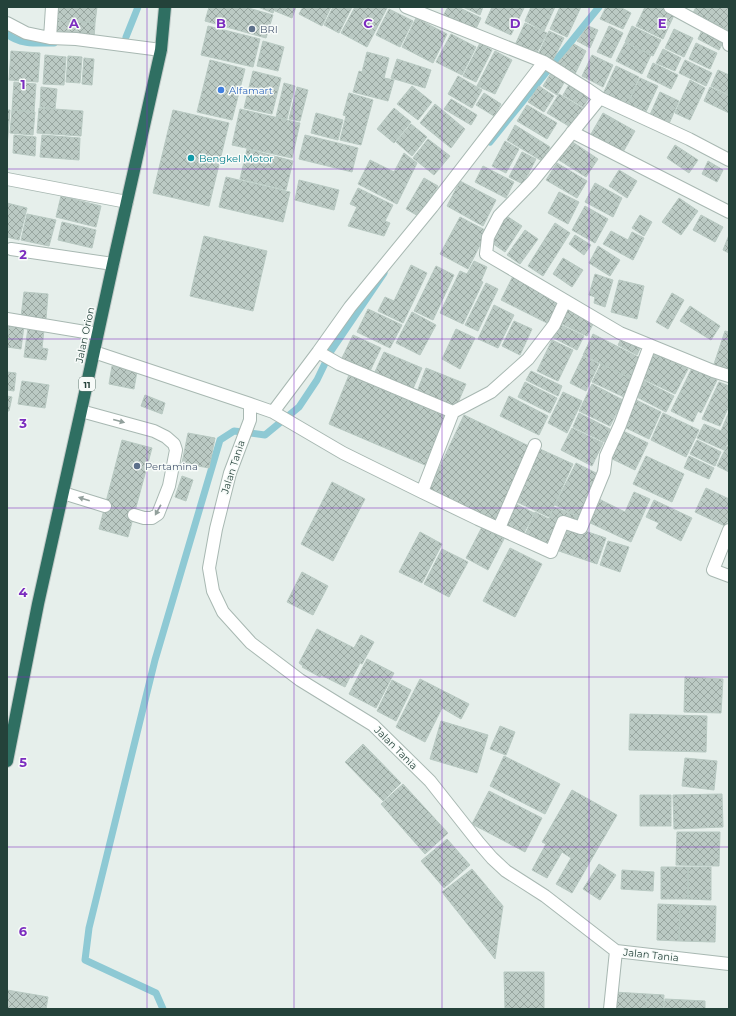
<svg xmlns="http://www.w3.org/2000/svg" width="736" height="1016" font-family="Montserrat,sans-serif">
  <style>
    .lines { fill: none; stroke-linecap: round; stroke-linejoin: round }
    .stream { stroke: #8ec9d4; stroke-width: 7 }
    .building { fill: url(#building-cross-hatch); stroke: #b8c9c2 }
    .lane-casing { stroke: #a8b8b2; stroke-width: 14 }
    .street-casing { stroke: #a8b8b2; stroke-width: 14 }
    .highway-casing { stroke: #c2cac8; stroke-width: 14 }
    .lane { stroke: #fff; stroke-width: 12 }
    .street { stroke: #fff; stroke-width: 12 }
    .highway { stroke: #2f6f62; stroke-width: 12 }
    .oneway { fill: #92a09c }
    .grid { fill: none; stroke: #7b2cbf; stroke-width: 1; stroke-opacity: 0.55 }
    .service-dot { fill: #5c6f8a; stroke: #f7fbf9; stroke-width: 1.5 }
    .shop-dot { fill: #3f7fe0; stroke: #f7fbf9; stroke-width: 1.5 }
    .culture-dot { fill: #0f9aa8; stroke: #f7fbf9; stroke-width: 1.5 }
    .labels { text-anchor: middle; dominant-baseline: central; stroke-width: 3; stroke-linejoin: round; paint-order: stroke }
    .shield { fill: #f7fbf9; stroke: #637a73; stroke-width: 1 }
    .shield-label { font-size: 9px; font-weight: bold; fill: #24423a }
    .service-label { font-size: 10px; fill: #4e5e75; stroke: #f7fbf9; text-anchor: start }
    .shop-label { font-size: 10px; fill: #366cbe; stroke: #f7fbf9; text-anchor: start }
    .culture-label { font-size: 10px; fill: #0d838f; stroke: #f7fbf9; text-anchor: start }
    .street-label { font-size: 10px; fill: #24423a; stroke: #f7fbf9 }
    .grid-label { font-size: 13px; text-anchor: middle; font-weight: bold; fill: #7b2cbf; stroke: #f7fbf9; stroke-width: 3; stroke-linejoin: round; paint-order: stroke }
  </style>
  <defs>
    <pattern id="building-cross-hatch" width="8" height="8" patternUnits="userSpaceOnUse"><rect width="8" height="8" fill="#bbcac4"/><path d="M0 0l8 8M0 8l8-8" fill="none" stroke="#98a6a0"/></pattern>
  </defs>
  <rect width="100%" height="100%" fill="#e6efeb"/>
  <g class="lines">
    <path class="stream" d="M7,34C20,45 38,43 54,43
      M126,37L138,7
      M490,142L599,7
      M163,1009L156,993L85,960L89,928L155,660L220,440L234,431L265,435L299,407L317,380L331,351L384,273"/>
  </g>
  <path class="building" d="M58,7H97L95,23L57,20Z
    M209,7H245L273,15L266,38L205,21Z
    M258,7H276L273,13Z
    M276,7H296L292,18L275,11Z
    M303,7H331L322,26L299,14Z
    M333,7H352L339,33L324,25Z
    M355,7L387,8L367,47L341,33Z
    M448,7H458L481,18L475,31L443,16Z
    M463,7H483L480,15Z
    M492,7H521L524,8L511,35L485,23Z
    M531,7H555L544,31L525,21Z
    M560,7H581L567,37L550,29Z
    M606,7H620L631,13L623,29L600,19Z
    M645,7H668L676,11L663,39L636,26Z
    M696,7H729L728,30L693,13Z
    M389,9L413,21L400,47L376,35Z
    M416,18L447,34L433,63L402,47Z
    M57,20L95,23L94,39L56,36Z
    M525,23L547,33L536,55L515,45Z
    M208,26L260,39L253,67L201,55Z
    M588,26L598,30L590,48L577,41Z
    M609,26L623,33L611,58L597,52Z
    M632,26L661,40L653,56L625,42Z
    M703,28L725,39L719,50L698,39Z
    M674,29L693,38L684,57L665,48Z
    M549,31L564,38L552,62L538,55Z
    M451,34L476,47L462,75L436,62Z
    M263,41L284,47L278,71L257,66Z
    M480,43L492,50L476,82L463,76Z
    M625,43L651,55L642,74L616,61Z
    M696,43L717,53L710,69L689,59Z
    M574,44L586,51L575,74L556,65Z
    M663,49L681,58L675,71L656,63Z
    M11,51L40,53L38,82L9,80Z
    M495,51L512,60L495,94L477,86Z
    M367,52L389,58L384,78L394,80L388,101L353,92L359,71L362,72Z
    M45,55L66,57L64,85L43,84Z
    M592,55L613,65L603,87L582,76Z
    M68,56L82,57L80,83L66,82Z
    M84,58L94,59L92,85L82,84Z
    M397,59L431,70L425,88L391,78Z
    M210,60L245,69L232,120L197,112Z
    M685,60L712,73L706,86L679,73Z
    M653,63L678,75L671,89L647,77Z
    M616,66L639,77L627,105L603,94Z
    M718,70L729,75V95L711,86Z
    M253,71L281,78L272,114L244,108Z
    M551,73L565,81L557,95L543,86Z
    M458,76L482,90L472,108L448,94Z
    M640,78L658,86L645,114L627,106Z
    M690,80L705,88L690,120L675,113Z
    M14,82L36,84L34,112L12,110Z
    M284,83L295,86L287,119L276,117Z
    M570,83L590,96L583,107L563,95Z
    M412,86L432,102L418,120L397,104Z
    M539,86L554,96L544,112L528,102Z
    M41,87L57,89L55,109L40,107Z
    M297,87L308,90L300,121L289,119Z
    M710,87L729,96V113L704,101Z
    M660,92L679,101L668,126L649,117Z
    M349,93L373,100L361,145L340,140L346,116L343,115Z
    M484,93L501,104L494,116L476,105Z
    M559,94L584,109L572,128L547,113Z
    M451,99L477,115L471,125L444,109Z
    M435,104L465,129L451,148L420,123Z
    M527,105L557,123L547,139L517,121Z
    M39,108L83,111L81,136L37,133Z
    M394,108L411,122L394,143L377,129Z
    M240,109L300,123L292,158L232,145Z
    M7,110H10L7,147Z
    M12,110L35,112L33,135L10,133Z
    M173,110L229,123L209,206L153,193Z
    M316,113L343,120L338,140L311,133Z
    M603,113L635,131L623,152L591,134Z
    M411,124L427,137L412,156L396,142Z
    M515,125L550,147L542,161L507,140Z
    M14,135L36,137L35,156L13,153Z
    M42,135L80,138L79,160L40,157Z
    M305,135L358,148L352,172L299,159Z
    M428,139L450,156L434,175L413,158Z
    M505,141L519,149L506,173L492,166Z
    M571,141L598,159L586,177L559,160Z
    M675,145L698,160L689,173L667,158Z
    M247,149L293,161L286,190L240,179Z
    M522,152L536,159L523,184L509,177Z
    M404,153L417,163L397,204L358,184L370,160L394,172Z
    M708,161L723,170L717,182L702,174Z
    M557,163L587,181L577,198L546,180Z
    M483,166L514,182L506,198L475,182Z
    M619,170L637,181L627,198L609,186Z
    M226,177L290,192L283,222L219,207Z
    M424,178L438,186L420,217L406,209Z
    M299,180L339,190L334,210L295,200Z
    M460,181L496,200L483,226L447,206Z
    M595,183L622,198L613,217L585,202Z
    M358,188L393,205L385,221L390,223L384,236L348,226L357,207L350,204Z
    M559,192L579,202L568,224L548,213Z
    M61,196L101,206L96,227L56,217Z
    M679,198L698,211L681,235L662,222Z
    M7,203L27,208L19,240L7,237Z
    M585,206L608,219L595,243L572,230Z
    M27,214L56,220L49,246L21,240Z
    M505,215L522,226L505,252L489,241Z
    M640,215L652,222L644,236L632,228Z
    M701,215L723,227L715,242L693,230Z
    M460,217L487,231L468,269L440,254Z
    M62,222L96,230L92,248L58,240Z
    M555,223L570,233L543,276L528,266Z
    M525,230L538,239L520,264L507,255Z
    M611,231L628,240L632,232L644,238L633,260L603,244Z
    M575,235L591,245L584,255L569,244Z
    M729,235V253L723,250Z
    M204,236L267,251L253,311L190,296Z
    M598,246L620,260L610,276L589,263Z
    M563,258L583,270L572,287L553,274Z
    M474,261L487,267L481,281L483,282L463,324L440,313L460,271L467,274Z
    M411,265L427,273L403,323L378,311L385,297L394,301Z
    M436,266L454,275L433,320L414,311Z
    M595,274L613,280L605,307L594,303L595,297L589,295Z
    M513,276L560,300L549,324L501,300Z
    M619,280L644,286L637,319L611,312Z
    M486,283L498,289L478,331L465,325Z
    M24,292L48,294L46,319L21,317Z
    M672,293L684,300L668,329L656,322Z
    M494,305L514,315L498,348L478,339Z
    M690,306L720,326L711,340L680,321Z
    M568,307L595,320L587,336L560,323Z
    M368,309L402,325L390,348L357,332Z
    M412,312L436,325L420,355L396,343Z
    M514,321L532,329L520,355L502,346Z
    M9,324L24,326L21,349L7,347Z
    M559,324L584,336L577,350L552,337Z
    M28,328L44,330L42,348L48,349L46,360L24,357Z
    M456,329L475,338L460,369L442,359Z
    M725,331L729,332V372L713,367Z
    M593,334L644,360L634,380L583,355Z
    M353,335L381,348L370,371L342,358Z
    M622,337L641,346L637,355L618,345Z
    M552,340L573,350L558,381L537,371Z
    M652,351L688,369L675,394L639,377Z
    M384,352L422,368L412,391L374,374Z
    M583,356L599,364L586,391L570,383Z
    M601,364L632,379L624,397L592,382Z
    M112,366L137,371L134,389L109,384Z
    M426,368L466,384L456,407L417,392Z
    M692,368L717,380L701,413L698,411L693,422L671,411Z
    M531,371L562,386L558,396L526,380Z
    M7,372L16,373L14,391L7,390Z
    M349,375L445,416L425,465L329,424Z
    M641,379L674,396L666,412L633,395Z
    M22,381L49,385L45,408L18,404Z
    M525,382L557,398L550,413L518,397Z
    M719,382L729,386V406L720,426L702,419Z
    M592,384L623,400L610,426L579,411Z
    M563,392L582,401L567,433L548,423Z
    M145,395L165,403L162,414L141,406Z
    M7,396L12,397L9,411H7Z
    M509,396L548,416L539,435L500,416Z
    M634,399L661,412L649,439L622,426Z
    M729,412V445L727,444L724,450L697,438L704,424L721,431Z
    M579,413L610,429L604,442L573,427Z
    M663,413L699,430L686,457L651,440Z
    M464,415L531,447L495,524L428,492Z
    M572,428L603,443L592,466L561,450Z
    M621,430L648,443L635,470L608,457Z
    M188,433L215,438L209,468L182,463Z
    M122,440L152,448L128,537L99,529Z
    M697,440L721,452L715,466L690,454Z
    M727,446L729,447V472L717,466Z
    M540,449L573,464L549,517L517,502Z
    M646,456L684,474L672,502L633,484Z
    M689,456L714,468L709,479L684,468Z
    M576,463L602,476L580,518L555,505Z
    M182,476L193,480L186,501L175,497Z
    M332,482L365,499L333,561L301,544Z
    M706,488L729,499V518L725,526L695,512Z
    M634,492L650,499L631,542L586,521L597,498L625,512Z
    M654,500L692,518L681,541L656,528L659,523L646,517Z
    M516,504L534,513L522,537L503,528Z
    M554,507L584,519L581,527L561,525L550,546L525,535L535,512L549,519Z
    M564,524L606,538L597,564L556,550Z
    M482,527L504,539L488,570L466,558Z
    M420,532L442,544L422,583L399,572Z
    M608,541L629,547L620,572L600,565Z
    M510,548L542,564L515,617L483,601Z
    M442,549L468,562L449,597L424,584Z
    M302,572L328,586L313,615L287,602Z
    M317,629L354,648L361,635L374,642L362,664L360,663L352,678L350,677L345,687L321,675L320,677L302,667L303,666L299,663Z
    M367,659L394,673L376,708L349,694Z
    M685,677L723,679L721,713L684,712Z
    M420,679L469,704L461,719L442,708L425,742L396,727Z
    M392,680L411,690L396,721L377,711Z
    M630,714L707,716L706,752L629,750Z
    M441,721L488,735L477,773L430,759Z
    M500,726L515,732L506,755L490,749Z
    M363,744L401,783L383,801L345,762Z
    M504,756L560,784L545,814L490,786Z
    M685,758L717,761L714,790L682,786Z
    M403,784L448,833L425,854L381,804Z
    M572,790L617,815L572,893L556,884L571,858L562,852L547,878L532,870L546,844L542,842Z
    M489,791L542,818L525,852L472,824Z
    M722,794L723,827L674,829L673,795Z
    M640,795H671V826H640Z
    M677,832H720L719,866L676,865Z
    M447,839L470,865L444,888L421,861Z
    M599,864L616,875L600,900L583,889Z
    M661,867H688V899H661Z
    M688,867H711V900L688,899Z
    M472,869L503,906L495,959L442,892Z
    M622,870L654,872L653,891L621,889Z
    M658,904L680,905L679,941L657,940Z
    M680,905L716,906L715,942L679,941Z
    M504,972H544V1009H505Z
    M7,990L48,997L46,1009H7Z
    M614,992L647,994L646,1009H612Z
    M647,994L664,995L663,1009H646Z
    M665,999L705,1001V1009H664Z"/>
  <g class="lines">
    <g class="lane-casing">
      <path id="lane" d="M81,411L154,431L166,437L174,444L176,450L169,486L158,514L152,518H144L134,515
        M63,493L105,506"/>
    </g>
    <g class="street-casing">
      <path id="street" d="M406,7L544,62L587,89L600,98L689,139L729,160
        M670,7L729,39V45
        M7,23L26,33L50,38L76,39L161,50
        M50,38L52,7
        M600,98L532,182L499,216L488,237L486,254L620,333L713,371L729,376
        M572,132L729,212
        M7,179L127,202
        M11,249L113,264
        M7,319L97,334
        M94,352L250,404L273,412L343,453L422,492L478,519L551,552L563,522L581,528L604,472L606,456L620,425L650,345
        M318,352L339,364L453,412
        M250,404V420L230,473L216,529L209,568L213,591L223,612L251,643L300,680L373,725L430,781L479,843L492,858L506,871L545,896L616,951L729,964
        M273,412L318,352L350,307L432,207L544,62
        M422,492L453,412L491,392L528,359L554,325L565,301
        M499,528L535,445
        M729,530L713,570L729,576
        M610,1009L616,951"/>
    </g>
    <g class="highway-casing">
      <path id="highway" d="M7,761L38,604L81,411L113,264L161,50L165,7"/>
    </g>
    <use href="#lane" class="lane"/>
    <use href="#street" class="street"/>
    <use href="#highway" class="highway"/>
  </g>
  <defs><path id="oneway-solid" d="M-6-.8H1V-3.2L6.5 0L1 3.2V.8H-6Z"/></defs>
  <g class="oneway">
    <use href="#oneway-solid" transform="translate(119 421) rotate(15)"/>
    <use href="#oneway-solid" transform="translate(84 499) rotate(-163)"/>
    <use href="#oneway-solid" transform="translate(158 510) rotate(119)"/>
  </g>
  <path class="grid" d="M147,7V1009M294,7V1009M442,7V1009M589,7V1009M7,169H729M7,339H729M7,508H729M7,677H729M7,847H729"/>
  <g class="service-dot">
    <circle cx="252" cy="29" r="4"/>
    <circle cx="137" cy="466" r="4"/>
  </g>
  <circle class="shop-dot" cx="221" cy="90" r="4"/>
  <circle class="culture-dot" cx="191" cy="158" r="4"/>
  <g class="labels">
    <rect class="shield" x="79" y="377" width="16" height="14" rx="3"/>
    <g class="shield-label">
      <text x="87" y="384">11</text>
    </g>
    <g class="service-label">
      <text x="260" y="29">BRI</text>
      <text x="145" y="466">Pertamina</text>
    </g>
    <g class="shop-label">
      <text x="229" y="90">Alfamart</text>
    </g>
    <g class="culture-label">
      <text x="199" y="158">Bengkel Motor</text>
    </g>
    <g class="street-label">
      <text transform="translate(85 335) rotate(-78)">Jalan Orion</text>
      <text transform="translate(233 467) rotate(-72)">Jalan Tania</text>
      <text transform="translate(396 748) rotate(45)">Jalan Tania</text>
      <text transform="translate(651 955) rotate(6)">Jalan Tania</text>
    </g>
  </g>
  <g class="grid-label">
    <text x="74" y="28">A</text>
    <text x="221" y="28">B</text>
    <text x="368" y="28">C</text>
    <text x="515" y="28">D</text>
    <text x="662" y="28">E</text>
    <text x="23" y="89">1</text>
    <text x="23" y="259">2</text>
    <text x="23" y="428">3</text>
    <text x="23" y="597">4</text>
    <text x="23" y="767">5</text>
    <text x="23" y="936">6</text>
  </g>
  <rect width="736" height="1016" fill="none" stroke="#24423a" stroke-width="16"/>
</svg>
